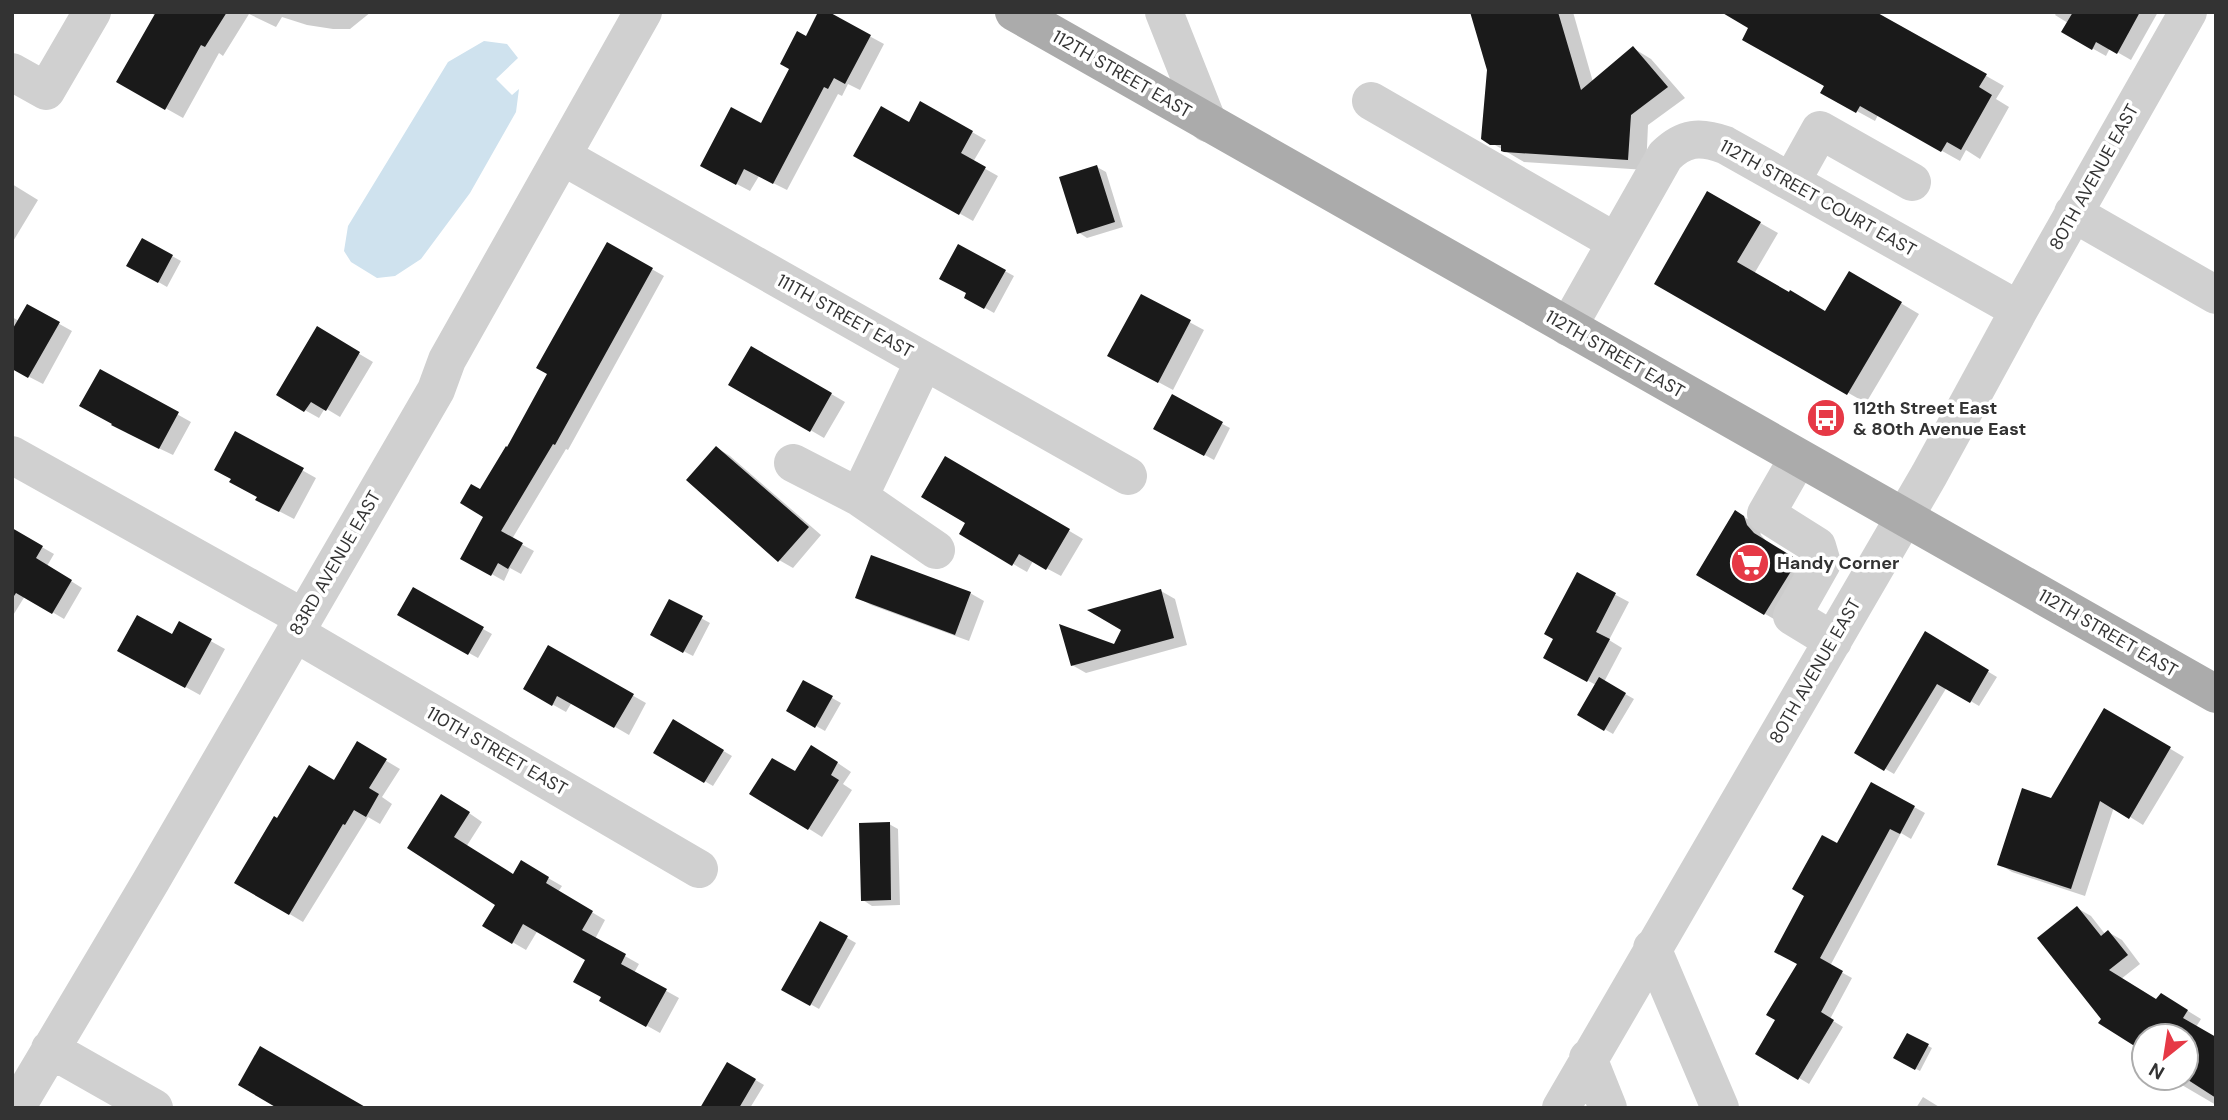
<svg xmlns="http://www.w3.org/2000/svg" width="2228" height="1120" font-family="'DM Sans',sans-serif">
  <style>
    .water { fill: #cfe2ee }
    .shadow { fill: #0003 }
    .building { fill: #1a1a1a }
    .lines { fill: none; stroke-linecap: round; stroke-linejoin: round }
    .minor { stroke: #d0d0d0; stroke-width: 38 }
    .major { stroke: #ababab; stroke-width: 38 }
    .labels { text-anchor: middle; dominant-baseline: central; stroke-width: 7; stroke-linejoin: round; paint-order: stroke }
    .street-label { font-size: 18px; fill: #333; stroke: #fff }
    .poi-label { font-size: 18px; font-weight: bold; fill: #333; stroke: #fff; text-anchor: start }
  </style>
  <rect width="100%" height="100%" fill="#fff"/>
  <path class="water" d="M484,41L507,44L518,58L496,79L512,95L519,89L516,112L470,193L421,259L395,276L377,278L351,262L344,251L348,226L448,62Z"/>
  <path class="shadow" d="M151,12H371L350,29H333L307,25L282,17L276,27L249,14L223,56L219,53L183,118L119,82L156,17Z
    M825,12L884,44L860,90L848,84L842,96L838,94L787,190L759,176L750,191L716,173L761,126L807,38Z
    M1472,12H1573L1593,82L1633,48L1651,59L1685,98L1648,125L1646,170L1524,162L1483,138L1489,70Z
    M1873,12L2004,86L1996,99L2009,107L1980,159L1966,150L1960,161L1878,115L1875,121L1822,92L1826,85L1751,27Z
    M2057,12H2158L2131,60L2110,48L2106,56L2063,32L2068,23L2055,15Z
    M921,103L986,140L973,162L998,176L973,221L856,155L909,124Z
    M1097,167L1106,172L1123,227L1087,238L1078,232Z
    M12,184L38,200L12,243Z
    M1707,193L1778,233L1754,274L1790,295L1826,313L1850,273L1919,314L1866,403L1656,283Z
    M143,240L181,261L167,287L129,265Z
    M607,244L664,276L568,450L566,449L512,539L534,551L521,574L510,568L504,581L463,558L485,517L480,491L508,449L549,374Z
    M959,246L1014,276L994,313L966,297L968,293Z
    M1141,296L1204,330L1173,390L1123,363Z
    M27,306L72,331L43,384L12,368V317L19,321Z
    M317,329L373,362L340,417L325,408L319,418L278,395Z
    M752,348L845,402L824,438L731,384Z
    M100,371L191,422L173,455L127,433Z
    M1172,397L1230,428L1214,460L1156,428Z
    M236,433L316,478L294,519L271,507L259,497Z
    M717,448L730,456L821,535L793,568L779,560Z
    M945,458L1083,539L1061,576L1033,561L1027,572L961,534L968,522Z
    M1735,512L1758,525L1761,535L1768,543L1810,569L1779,622L1698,575Z
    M12,530L54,554L47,566L82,588L64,619L25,596L12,617Z
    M1578,575L1629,602L1609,640L1622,648L1604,682L1634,699L1613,734L1579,714L1596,685L1559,665L1555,638Z
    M413,590L492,634L478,658L400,615Z
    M1161,591L1175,599L1187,645L1086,673L1072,665L1115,646Z
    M970,593L984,601L969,641L871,605L857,597Z
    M670,601L710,623L693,656L652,635Z
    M180,624L225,649L200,695L119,650L173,637Z
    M1926,634L1997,677L1979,706L1947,687L1894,774L1857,752Z
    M548,648L646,703L629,735L572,702L566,712L525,689Z
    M804,682L841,703L825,731L788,710Z
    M2105,710L2184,757L2143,825L2114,807L2085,896L2012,872L1999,864L2052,800Z
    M674,722L732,756L713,786L655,752Z
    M358,744L400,769L382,797L392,804L380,824L368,817L303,922L236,882L277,820L334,782Z
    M826,755L851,772L843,784L852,790L822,837L752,793L795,774Z
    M1872,784L1925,813L1911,839L1901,833L1830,966L1852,978L1830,1019L1843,1027L1809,1084L1758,1053L1778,1020Z
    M456,804L482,822L466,847L514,876L522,863L562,886L558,892L605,920L595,939L639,964L634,973L679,998L660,1033L601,1000L603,997L587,959L538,930L526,950L485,926L497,905L409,848Z
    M889,824L898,829L900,905L872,906L863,900Z
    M2077,908L2091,916L2105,934L2108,932L2122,940L2140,964L2121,979L2157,1001L2175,1003L2201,1019L2196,1027L2216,1039V1105L2170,1078H2186V1036H2144V1050L2103,1019Z
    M821,923L856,943L819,1009L784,989Z
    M1908,1035L1932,1048L1920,1071L1895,1058Z
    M728,1064L764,1085L750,1108H702Z
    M1923,1097L1936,1105L1941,1108H1916Z"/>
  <path class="building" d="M156,12H227L205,47L201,45L165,110L116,82Z
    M818,12H829L871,35L845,84L834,78L828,89L824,87L773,184L744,169L736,185L700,166L731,107L761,123L789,69L780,64L797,31L806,36Z
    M1470,12H1558L1581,90L1633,46L1668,87L1631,115L1628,160L1504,152L1501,151V145H1490L1481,139L1487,70Z
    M1721,12H1876L1987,74L1979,87L1992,95L1961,150L1947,142L1941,152L1860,106L1856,113L1820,93L1824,86L1742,40L1748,28Z
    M2073,12H2140L2117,54L2096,42L2092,50L2061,32Z
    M920,101L973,131L961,153L986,167L959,215L853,156L881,106L909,122Z
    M1097,165L1115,222L1077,234L1059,177Z
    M1707,191L1761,222L1737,262L1789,292L1790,290L1825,311L1849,271L1902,302L1847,395L1654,284Z
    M142,238L173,255L158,283L126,266Z
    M607,242L653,268L555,445L553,444L501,531L523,543L508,569L498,563L491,576L460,559L483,517L460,503L471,484L480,489L506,446L507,447L547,374L536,368Z
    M958,244L1006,270L984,309L964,298L966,293L939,279Z
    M1141,294L1191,320L1158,383L1107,356Z
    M27,304L60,322L28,378L12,369V330Z
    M317,326L360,352L326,411L311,402L304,412L276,395Z
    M751,346L832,393L810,432L728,385Z
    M100,369L179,412L159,449L111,425L112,424L79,406Z
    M1172,394L1223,422L1204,456L1153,429Z
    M235,431L304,468L279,512L255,500L257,497L229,482L231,479L214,470Z
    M716,446L809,527L778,562L686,480Z
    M945,456L1070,529L1046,570L1019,554L1012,566L959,534L965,523L921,497Z
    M1735,510L1744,516L1747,525L1754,533L1798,560L1764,615L1696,575Z
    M12,528L43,546L36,558L72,580L52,614L16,593L12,599Z
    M871,555L971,592L955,635L855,598Z
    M1577,572L1616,593L1596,632L1610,639L1587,682L1543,658L1553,639L1544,634Z
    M413,587L484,627L468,655L397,615Z
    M1161,589L1174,638L1071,666L1059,624L1114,644L1121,630L1087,610Z
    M669,599L703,616L683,653L650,635Z
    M137,615L172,634L179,621L212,639L185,688L117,651Z
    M1925,631L1989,670L1970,703L1937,684L1884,771L1854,753Z
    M548,645L634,694L614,728L557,696L552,706L523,689Z
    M1599,677L1626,693L1604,731L1577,715Z
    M803,680L833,696L815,728L786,711Z
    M2104,708L2171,747L2129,819L2100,801L2071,889L1997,865L2022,788L2051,798Z
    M673,719L724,750L704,783L653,753Z
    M357,741L387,759L369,788L379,794L366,817L354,810L345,825L343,824L289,915L234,883L274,816L277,818L309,765L334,780Z
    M811,745L838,762L831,775L839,780L808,830L749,794L772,758L795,771Z
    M1871,782L1915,806L1900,834L1890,829L1820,958L1843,971L1821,1012L1834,1020L1798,1080L1755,1054L1775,1020L1766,1015L1797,964L1774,952L1804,896L1792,889L1822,835L1837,843Z
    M441,794L470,812L454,837L513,874L521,860L549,877L546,883L593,911L582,930L626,954L621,964L667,989L646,1027L599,1001L601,997L573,982L585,960L523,924L512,944L482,926L495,905L407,848Z
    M890,822L891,900L861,901L859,823Z
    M2077,906L2101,936L2108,930L2128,955L2109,970L2156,999L2161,993L2188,1010L2183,1018L2216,1037V1098L2185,1078L2186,1036H2144V1052L2098,1023L2101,1019L2037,938Z
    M820,921L848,936L810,1006L781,990Z
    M1907,1033L1929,1044L1915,1070L1893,1058Z
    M260,1046L367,1108H277L238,1085Z
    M727,1062L756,1079L739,1108H700Z"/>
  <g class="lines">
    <path class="minor" d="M1164,12L1208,123
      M12,72L46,91L92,12
      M1371,101L1616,242
      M562,156L1128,476
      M1791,182L1820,130L1912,182
      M2073,213L2216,295
      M1568,327L1665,156C1684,137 1700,136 1725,145L2019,310
      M12,455L304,618
      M1798,458L1766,514L1817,546L1822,563L1792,616L1833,641
      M793,463L859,497L924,361
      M859,497L936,550
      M295,633L699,869
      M1652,948L1720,1108
      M50,1049L154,1108
      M1588,1058L1608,1108
      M16,1108L151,881L436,390L447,360L643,12
      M1561,1108L1929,475L2019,310L2188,12"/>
    <path class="major" d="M1014,12L2216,694"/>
  </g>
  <defs>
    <g id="bus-disc" transform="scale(2.0125)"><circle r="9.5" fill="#e63946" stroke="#fff"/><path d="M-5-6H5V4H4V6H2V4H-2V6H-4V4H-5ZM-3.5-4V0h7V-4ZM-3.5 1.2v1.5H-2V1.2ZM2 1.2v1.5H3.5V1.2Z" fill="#fff"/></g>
    <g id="supermarket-disc" transform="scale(2.0125)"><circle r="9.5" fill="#e63946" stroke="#fff"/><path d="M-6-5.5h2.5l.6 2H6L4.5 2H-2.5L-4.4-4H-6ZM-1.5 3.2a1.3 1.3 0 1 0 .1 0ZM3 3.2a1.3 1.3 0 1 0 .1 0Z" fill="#fff"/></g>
  </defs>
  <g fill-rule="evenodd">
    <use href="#bus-disc" x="1826" y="418"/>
    <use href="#supermarket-disc" x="1750" y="563"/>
  </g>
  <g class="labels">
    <g class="street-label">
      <text transform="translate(1122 74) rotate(30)">112TH STREET EAST</text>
      <text transform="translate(2094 177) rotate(-61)">80TH AVENUE EAST</text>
      <text transform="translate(1818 198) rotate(29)">112TH STREET COURT EAST</text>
      <text transform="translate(845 316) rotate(29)">111TH STREET EAST</text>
      <text transform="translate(1615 354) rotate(30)">112TH STREET EAST</text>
      <text transform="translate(335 563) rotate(-60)">83RD AVENUE EAST</text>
      <text transform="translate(2108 633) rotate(30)">112TH STREET EAST</text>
      <text transform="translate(1815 671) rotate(-60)">80TH AVENUE EAST</text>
      <text transform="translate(497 751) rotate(30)">110TH STREET EAST</text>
    </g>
    <g class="poi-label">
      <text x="1853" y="408">112th Street East<tspan x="1853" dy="21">&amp; 80th Avenue East</tspan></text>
      <text x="1777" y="563">Handy Corner</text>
    </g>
  </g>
  <rect width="2228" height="1120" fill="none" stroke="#333333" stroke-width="28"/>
  <g transform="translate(2165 1057) rotate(210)"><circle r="33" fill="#ffffff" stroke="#adadad" stroke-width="2"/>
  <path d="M0-5L12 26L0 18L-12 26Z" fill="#e63946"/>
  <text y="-10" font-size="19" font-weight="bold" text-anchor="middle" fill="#333333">N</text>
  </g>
</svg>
